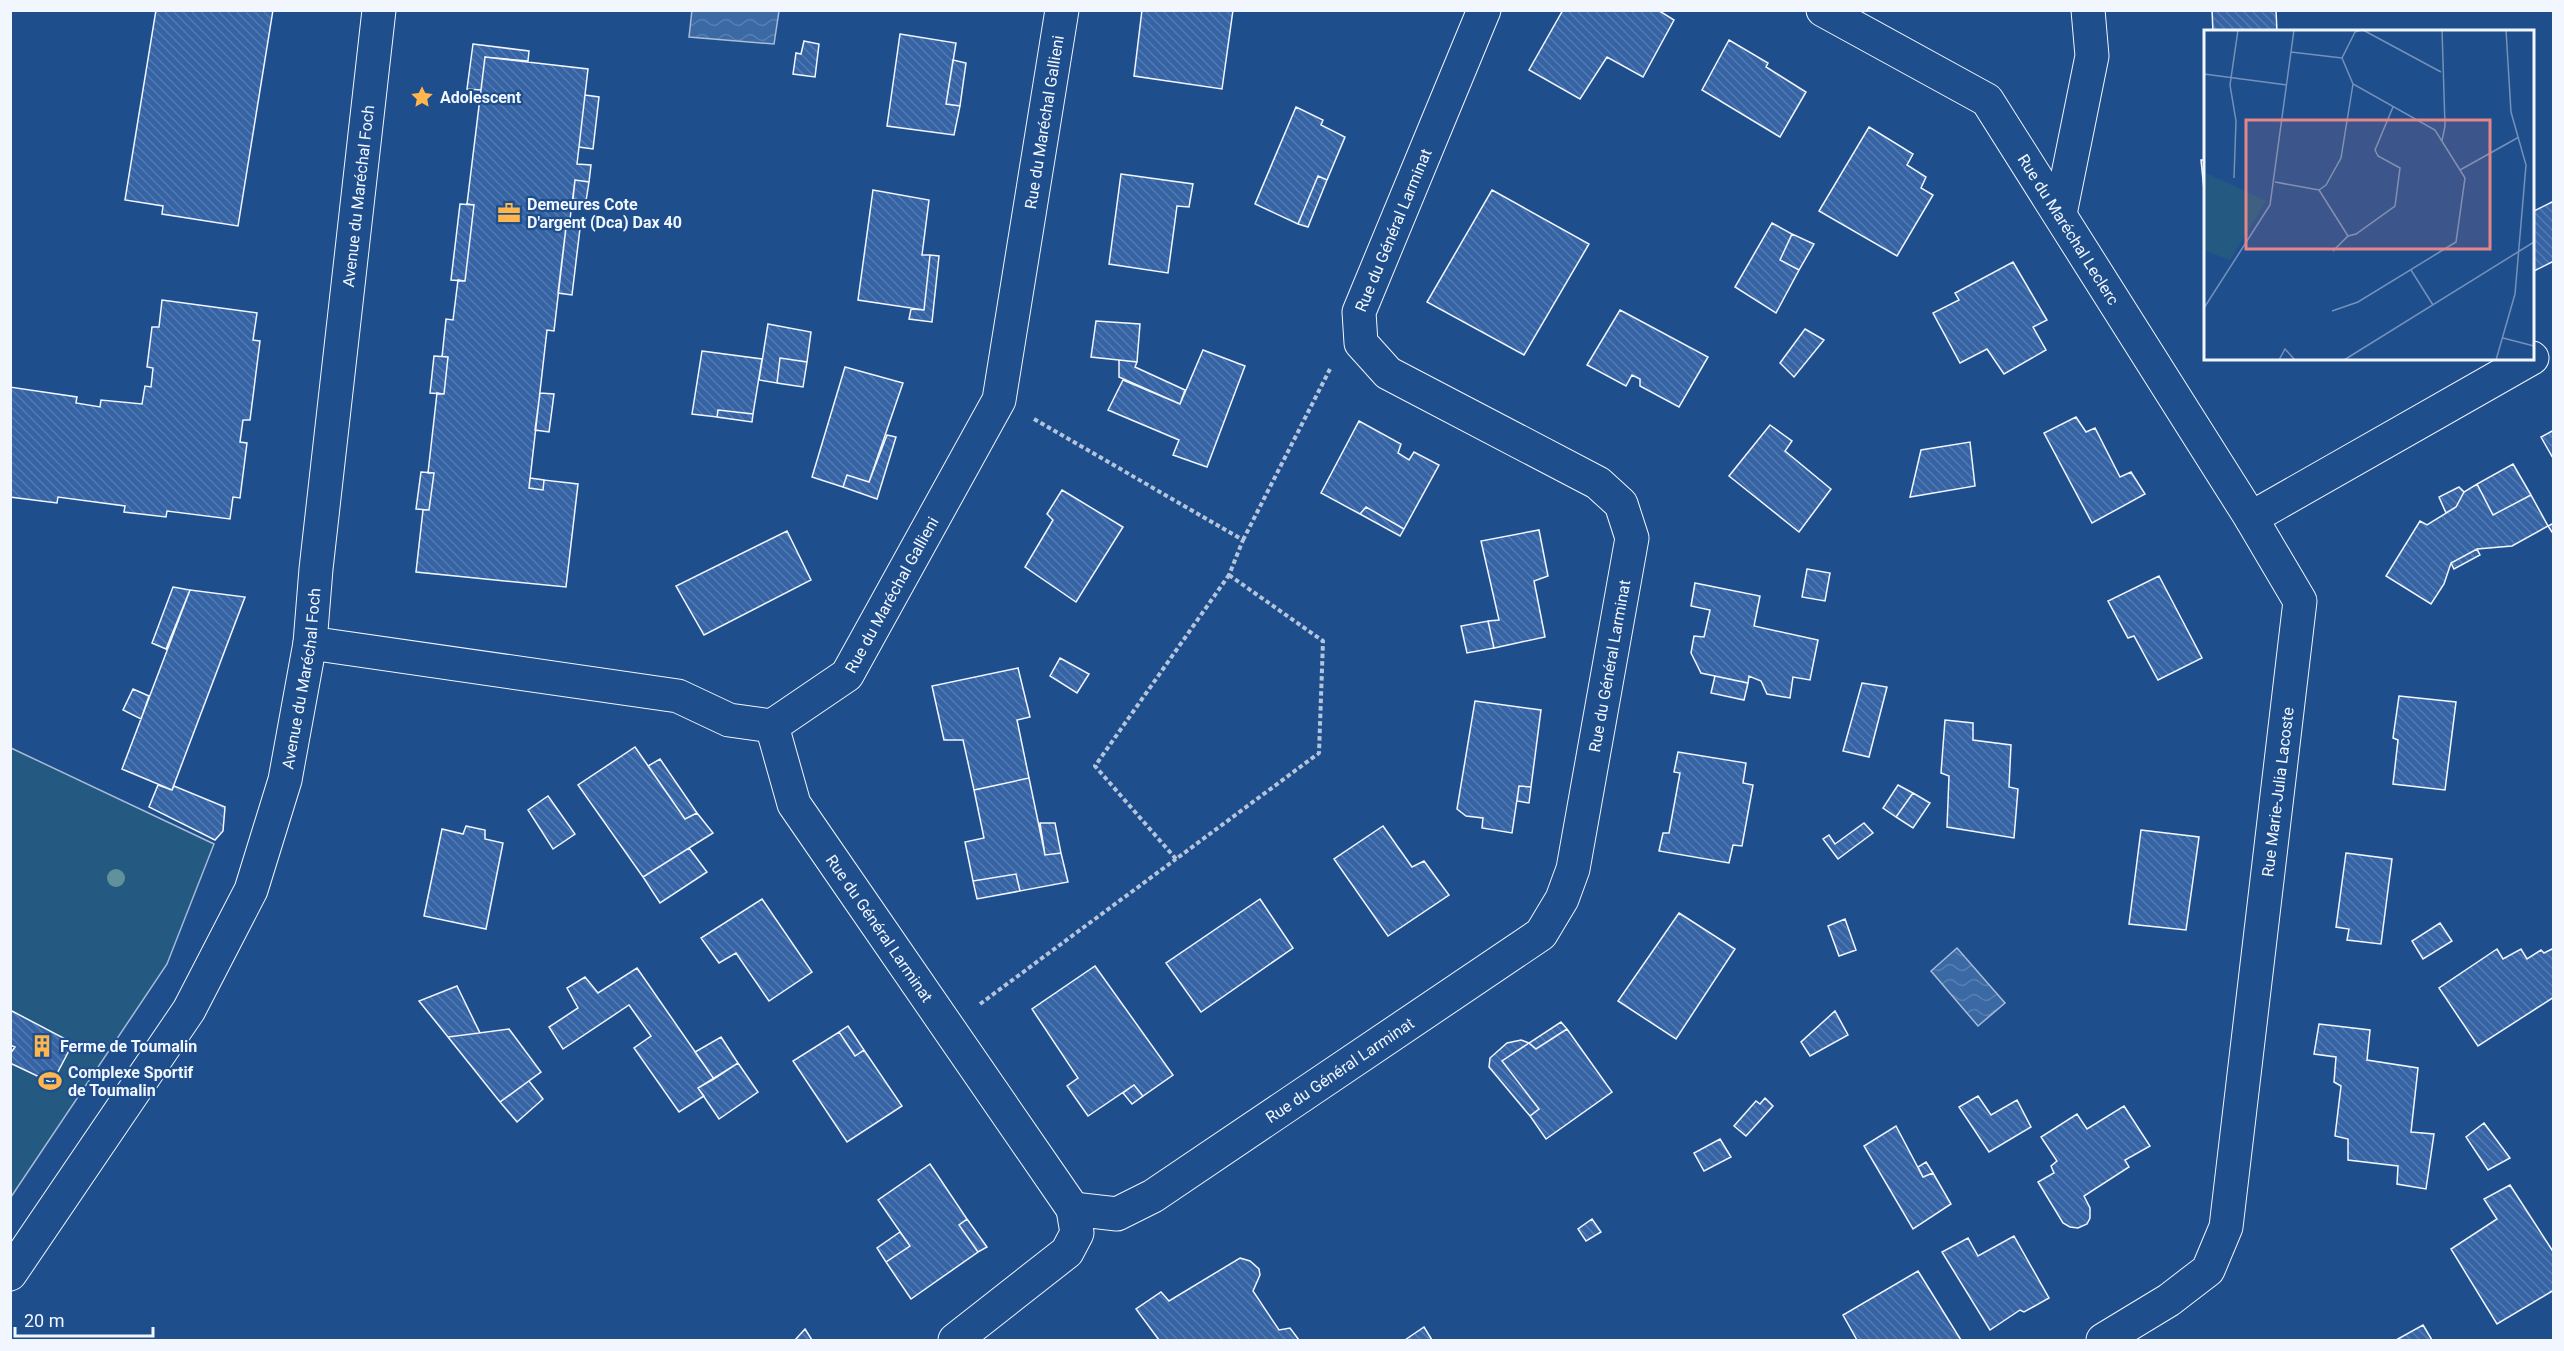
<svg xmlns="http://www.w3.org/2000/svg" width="2564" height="1351" font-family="Roboto,sans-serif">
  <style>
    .pitch { fill: #245a82; stroke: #a8bbd7; stroke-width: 1.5 }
    .water { fill: url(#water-waves); stroke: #a8bbd7; stroke-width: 1.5 }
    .building { fill: url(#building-back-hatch); stroke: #f2f6ff; stroke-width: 1.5 }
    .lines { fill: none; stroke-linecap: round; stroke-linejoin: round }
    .minor-casing { stroke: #f2f6ff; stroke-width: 35 }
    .secondary-casing { stroke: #f2f6ff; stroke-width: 35 }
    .path { stroke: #b3c4dc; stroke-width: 4; stroke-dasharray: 4.5 3; stroke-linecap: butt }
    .minor { stroke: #1f4e8c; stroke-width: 33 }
    .secondary { stroke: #1f4e8c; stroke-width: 33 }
    .tree { fill: #61919a }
    .labels { text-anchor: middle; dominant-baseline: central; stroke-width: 4.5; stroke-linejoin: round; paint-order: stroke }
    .poi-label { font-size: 16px; font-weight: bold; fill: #f2f6ff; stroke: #1f4e8c; text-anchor: start }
    .street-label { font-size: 16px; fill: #f2f6ff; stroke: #1f4e8c }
    .inset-road { fill: none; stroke: #7391ba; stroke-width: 1.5 }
    .view { fill: #e38589; fill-opacity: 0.15; stroke: #e38589; stroke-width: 3 }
    .inset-edge { fill: none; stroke: #f2f6ff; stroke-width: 3 }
  </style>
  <defs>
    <pattern id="water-waves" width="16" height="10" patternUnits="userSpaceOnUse" patternTransform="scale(1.5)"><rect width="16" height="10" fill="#3b69a3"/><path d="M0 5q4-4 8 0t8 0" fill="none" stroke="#587fb1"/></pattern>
    <pattern id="building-back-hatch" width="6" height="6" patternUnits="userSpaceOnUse" patternTransform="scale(1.5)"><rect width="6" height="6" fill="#3563a3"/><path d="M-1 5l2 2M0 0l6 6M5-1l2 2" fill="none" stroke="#537ab1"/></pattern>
  </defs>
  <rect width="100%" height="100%" fill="#1f4e8c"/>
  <path class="pitch" d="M11,748L214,844L167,964L11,1197Z"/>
  <path class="water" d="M692,10L779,11L774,44L689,37Z
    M1957,948L2005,1003L1978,1026L1931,971Z"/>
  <path class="building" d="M156,10H273L238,226L162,214L163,206L125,200Z
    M1142,10H1233L1222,89L1134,76Z
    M1563,10H1658L1674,20L1643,77L1607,57L1580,99L1529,70Z
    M2212,10H2276L2277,32H2213Z
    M900,34L956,43L946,104L960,106L954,135L887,126Z
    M1729,40L1768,63L1766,67L1806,92L1780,137L1702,90Z
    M804,41L819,44L815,77L793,74L796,53L801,54Z
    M473,44L529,51L528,61L485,57L481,90L467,89Z
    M485,57L588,69L577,164L591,165L589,182L575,180L570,219H567L554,331L547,330L529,488L543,490L544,480L578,484L566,587L416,572L423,510H429L434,473H428L437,393L444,394L448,357H442L446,319L453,320L458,280L465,281L474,205L467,204Z
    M953,60L966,63L960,106L946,104Z
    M585,95L599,97L593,149L579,147Z
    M1296,107L1323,120L1321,125L1345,137L1327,180L1318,176L1298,224L1255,204Z
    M1869,127L1913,154L1907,165L1926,177L1921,188L1933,195L1897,256L1819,211Z
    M2201,160H2206V200H2205Z
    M1121,174L1193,184L1189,207L1177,206L1168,273L1109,264Z
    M1318,176L1327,180L1308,227L1298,224Z
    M575,180L589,182L586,201L573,199Z
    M873,190L929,200L922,255H930L924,310L858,300Z
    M1492,190L1589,244L1524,355L1427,302Z
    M2554,201V261L2532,272V212Z
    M460,204L474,205L465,281L451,280Z
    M567,219L581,220L572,295L558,293Z
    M1772,223L1792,234L1780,260L1799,270L1776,313L1735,287Z
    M1792,234L1814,244L1799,270L1780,260Z
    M930,255L939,256L932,322L909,319L911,309L924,310Z
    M2013,262L2047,320L2033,327L2046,350L2004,374L1987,349L1960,363L1933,313L1959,300L1955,293Z
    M162,300L257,313L253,340L260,341L250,420H243L240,442L247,443L240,498L233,497L230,519L167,511L166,517L124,512L125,506L58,497L57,503L10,497V387L77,397L76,403L100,407L101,400L142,404L145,386L151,387L153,368L147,367L152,327H159Z
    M1620,310L1708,357L1679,407L1640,386V379L1632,375L1626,386L1587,365Z
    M1096,321L1140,324L1137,362L1091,357Z
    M768,324L811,332L807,362L780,358L777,383L759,380Z
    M1805,329L1824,340L1794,377L1780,363Z
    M1203,350L1245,366L1207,467L1173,455L1179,440L1108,410L1123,380L1180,404Z
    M702,351L762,359L753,414L718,410L717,417L692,414Z
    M434,356L448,357L444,394L430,393Z
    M780,358L807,362L803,387L777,383Z
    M1119,360L1137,362L1135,367L1185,390L1180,404L1119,377Z
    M845,367L903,383L869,482L847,475L843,487L812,477Z
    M540,393L554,394L549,432L535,430Z
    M718,410L753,414L752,422L717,417Z
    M2076,417L2086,432L2095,428L2120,477L2131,472L2145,494L2092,523L2044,433Z
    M1359,421L1401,444L1398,453L1409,460L1414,452L1439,465L1404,529L1366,507L1360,514L1321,493Z
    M1770,425L1792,441L1785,451L1831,489L1799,532L1729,476Z
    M2554,430V460L2541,437Z
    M887,435L896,437L877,499L843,487L847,475L869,482Z
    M1970,442L1975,486L1910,497L1921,450Z
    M2513,464L2531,495L2493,515L2477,484Z
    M421,472L434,473L429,510L416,509Z
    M530,478L544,480L543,490L529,488Z
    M2477,484L2493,515L2531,495L2548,526L2512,546L2477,549L2451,563L2444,584L2431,604L2386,576L2420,521L2427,525L2456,507L2464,492Z
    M2459,487L2464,492L2456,507L2446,513L2439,497Z
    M1062,490L1123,527L1076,602L1025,567L1053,520L1047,514Z
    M1366,507L1404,529L1400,536L1360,514Z
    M2554,523V535L2548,526Z
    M1539,530L1548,576L1534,581L1545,637L1494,648L1488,621L1499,620L1481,541Z
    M787,531L811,580L704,635L676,586Z
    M2477,549L2480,555L2454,569L2451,563Z
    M1807,569L1830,573L1825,601L1802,597Z
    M2159,576L2202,658L2158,680L2134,636L2128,638L2108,601Z
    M1695,583L1760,596L1754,626L1818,640L1810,680L1793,677L1790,698L1767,694L1761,681L1749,676L1748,683L1701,673L1691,653L1694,636L1704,637L1710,610L1691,606Z
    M173,587L190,590L166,649L152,643Z
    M190,590L245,597L172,790L122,769Z
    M1488,621L1494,648L1467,653L1461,626Z
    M1060,658L1089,674L1077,693L1050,676Z
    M1018,668L1030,717L1017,720L1029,778L974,790L963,740H944L932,686Z
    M1715,676L1748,683L1744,700L1711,693Z
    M1862,683L1887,687L1869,757L1843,751Z
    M133,689L149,696L141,719L123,710Z
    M2399,696L2456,702L2445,790L2393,784L2398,740L2393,738Z
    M1475,701L1541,710L1531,787L1519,786L1512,833L1482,828L1483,818L1466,816L1457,809Z
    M1945,720L1973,723V740L2011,745L2009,787L2018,789L2014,838L1947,827L1949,776L1941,773Z
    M635,747L685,819L697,813L713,833L643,877L578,785Z
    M1678,752L1746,763L1743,783L1753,785L1742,846L1733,845L1729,863L1659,851L1663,833H1669L1680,773L1674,772Z
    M660,759L697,813L685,819L648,766Z
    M1029,778L1045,855L1061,853L1068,882L1020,891L1016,874L973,881L965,842L984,838L974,790Z
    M158,785L172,790L174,786L225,807L223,831L215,840L149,807Z
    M1898,785L1913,793L1896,817L1883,808Z
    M1519,786L1531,787L1529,803L1517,801Z
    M1913,793L1930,803L1913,828L1896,817Z
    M548,796L575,834L553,849L528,810Z
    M1040,823H1055L1061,853L1045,855Z
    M1864,823L1873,833L1838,859L1823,839L1829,835L1835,844Z
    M466,826L485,830V839L503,843L486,929L424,916L442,829L463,834Z
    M1383,826L1412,867L1424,861L1449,895L1388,936L1334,859Z
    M2141,830L2199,837L2186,930L2129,924Z
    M689,848L707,872L660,903L643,877Z
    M2346,853L2392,859L2381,944L2347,940L2349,929L2336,927Z
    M1016,874L1020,891L977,899L973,881Z
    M762,899L812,972L769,1001L736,953L719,963L701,938Z
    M1260,899L1293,948L1201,1012L1166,963Z
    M1679,913L1735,949L1676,1039L1618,1001Z
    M1845,919L1856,950L1839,956L1828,926Z
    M2440,923L2452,941L2423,959L2412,941Z
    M2554,948V997L2478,1046L2439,988L2497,949L2503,959L2521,949L2527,959L2541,950L2544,953Z
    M1095,966L1173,1075L1143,1096L1134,1085L1088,1116L1067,1086L1078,1078L1032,1009Z
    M637,968L714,1079L698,1088L704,1096L679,1112L634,1048L651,1036L629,1005L563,1049L549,1027L578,1008L567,988L585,977L598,993Z
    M457,986L480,1033L448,1037L419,1001Z
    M10,1010L73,1043L52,1083L10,1063V1054L15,1047L10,1045Z
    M1835,1011L1848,1035L1810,1056L1801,1042Z
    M1561,1022L1567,1029L1536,1049L1529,1043Z
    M2319,1024L2370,1030L2367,1060L2418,1068L2411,1132L2434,1134L2426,1189L2397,1184L2398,1166L2348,1160V1139L2335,1136L2341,1086L2334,1082L2336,1057L2314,1054Z
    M848,1026L864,1050L855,1056L839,1032Z
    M509,1029L541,1072L500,1102L448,1037Z
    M1567,1029L1612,1092L1546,1139L1530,1116L1539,1109L1502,1061L1529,1043L1536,1049Z
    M839,1032L855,1056L864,1050L902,1106L847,1142L793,1061Z
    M721,1037L738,1063L714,1079L695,1052Z
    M1521,1040L1529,1043L1502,1061L1539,1109L1530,1116L1489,1067L1490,1058L1507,1043Z
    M738,1063L758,1092L719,1119L698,1088Z
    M529,1081L543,1099L517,1122L500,1102Z
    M1134,1085L1143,1096L1132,1104L1123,1093Z
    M1978,1096L1991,1115L2017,1100L2031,1127L1989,1152L1959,1107Z
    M1765,1098L1773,1106L1746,1136L1734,1126L1756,1101L1760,1104Z
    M2124,1106L2150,1146L2125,1160L2129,1167L2084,1196L2090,1208V1218L2087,1224L2078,1228L2070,1227L2063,1223L2038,1182L2054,1173L2051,1166L2057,1161L2041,1137L2077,1114L2087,1129Z
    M2484,1123L2510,1158L2488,1170L2466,1137Z
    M1896,1126L1923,1177L1933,1173L1951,1204L1913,1229L1864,1146Z
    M1720,1139L1731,1157L1704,1171L1694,1153Z
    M1926,1162L1933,1173L1923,1177L1918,1167Z
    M930,1164L967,1219L959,1225L978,1252L911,1299L886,1262L910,1246L878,1200Z
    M2510,1185L2554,1253V1290L2497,1324L2451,1249L2497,1219L2484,1199Z
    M967,1219L987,1247L978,1252L959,1225Z
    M1592,1219L1601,1232L1586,1241L1578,1229Z
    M900,1232L910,1246L886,1262L877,1248Z
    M2014,1236L2049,1298L2024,1312L2020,1310L1990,1330L1942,1252L1968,1238L1978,1256Z
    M1240,1258L1250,1261L1259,1269L1260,1275L1253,1291L1279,1330L1290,1328L1299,1340H1159L1136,1309L1161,1292L1169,1301Z
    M1918,1271L1961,1340H1857L1843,1315Z
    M2423,1325L2432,1340H2396Z
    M1424,1327L1432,1340H1405Z
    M805,1329L812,1340H795Z"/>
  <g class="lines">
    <g class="minor-casing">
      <g id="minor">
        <path id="s1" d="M1823,10L1987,100L2251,518L2300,601L2226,1227L2208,1270L2169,1300L2103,1340"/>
        <path d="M2060,214L2092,56L2088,10"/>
        <path d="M2251,518L2532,358"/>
        <path id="s2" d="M310,643L678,696L729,720L772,726L847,675L999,400L1062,10"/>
        <path id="s3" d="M772,726L794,804L1073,1209"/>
        <path id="s4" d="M955,1340L1067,1252L1077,1233L1073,1209L1117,1214L1153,1196L1541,934L1562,899L1573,869L1632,538L1621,504L1598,483L1388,373L1361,343L1359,312L1484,10"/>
      </g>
    </g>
    <g class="secondary-casing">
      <g id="secondary">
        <path id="s5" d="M10,1274L189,1010L251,890L285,780L310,643L316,569L379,10"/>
      </g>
    </g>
    <path class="path" d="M1034,419L1243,540L1229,575
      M1243,540L1330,369
      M1229,575L1323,641L1319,753L1176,859L1095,766Z
      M980,1004L1176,859"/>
    <use href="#minor" class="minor"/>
    <use href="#secondary" class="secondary"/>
  </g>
  <circle class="tree" cx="116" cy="878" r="9"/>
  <defs>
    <g id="sight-bare" transform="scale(1.8)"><path d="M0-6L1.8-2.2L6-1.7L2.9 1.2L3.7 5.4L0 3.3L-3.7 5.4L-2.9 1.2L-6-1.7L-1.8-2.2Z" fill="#ffb74d" stroke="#1f4e8c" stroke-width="2.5" paint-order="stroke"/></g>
    <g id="office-bare" transform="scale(1.8)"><path d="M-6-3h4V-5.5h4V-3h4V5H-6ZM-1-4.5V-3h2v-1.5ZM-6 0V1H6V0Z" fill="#ffb74d" stroke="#1f4e8c" stroke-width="2.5" paint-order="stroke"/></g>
    <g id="building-bare" transform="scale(1.8)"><path d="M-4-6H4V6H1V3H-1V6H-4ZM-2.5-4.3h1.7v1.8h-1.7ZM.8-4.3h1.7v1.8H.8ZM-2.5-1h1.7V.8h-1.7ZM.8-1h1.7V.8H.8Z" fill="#ffb74d" stroke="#1f4e8c" stroke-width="2.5" paint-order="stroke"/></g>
    <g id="stadium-bare" transform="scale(1.8)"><path d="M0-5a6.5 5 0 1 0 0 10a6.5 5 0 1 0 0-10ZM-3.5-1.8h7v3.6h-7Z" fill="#ffb74d" stroke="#1f4e8c" stroke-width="2.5" paint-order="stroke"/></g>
  </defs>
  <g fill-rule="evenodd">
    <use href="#sight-bare" x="422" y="97"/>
    <use href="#office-bare" x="509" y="213"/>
    <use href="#building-bare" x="42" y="1046"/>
    <use href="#stadium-bare" x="50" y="1081"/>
  </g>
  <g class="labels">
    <g class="poi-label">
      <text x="440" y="97">Adolescent</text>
      <text x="527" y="204">Demeures Cote<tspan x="527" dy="18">D'argent (Dca) Dax 40</tspan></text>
      <text x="60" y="1046">Ferme de Toumalin</text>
      <text x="68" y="1072">Complexe Sportif<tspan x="68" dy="18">de Toumalin</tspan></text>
    </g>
    <g class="street-label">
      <text stroke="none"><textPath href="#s2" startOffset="1158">Rue du Maréchal Gallieni</textPath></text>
      <text stroke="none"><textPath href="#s5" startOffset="1158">Avenue du Maréchal Foch</textPath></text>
      <text stroke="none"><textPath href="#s1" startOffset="340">Rue du Maréchal Leclerc</textPath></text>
      <text stroke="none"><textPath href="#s4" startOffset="1614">Rue du Général Larminat</textPath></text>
      <text stroke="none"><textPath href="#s2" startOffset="654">Rue du Maréchal Gallieni</textPath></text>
      <text stroke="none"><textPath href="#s4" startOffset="1020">Rue du Général Larminat</textPath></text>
      <text stroke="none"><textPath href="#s5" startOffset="672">Avenue du Maréchal Foch</textPath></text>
      <text transform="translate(2278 792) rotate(-83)">Rue Marie-Julia Lacoste</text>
      <text stroke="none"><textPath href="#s3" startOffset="232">Rue du Général Larminat</textPath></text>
      <text stroke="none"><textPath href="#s4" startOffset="498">Rue du Général Larminat</textPath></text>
    </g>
  </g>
  <g transform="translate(2204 30)">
    <rect width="330" height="330" fill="#1f4e8c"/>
    <path d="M0,142L62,171L26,230L0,220Z" fill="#245a82"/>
    <path class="inset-road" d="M159,0L237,42M238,0L241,96L238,111M87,22L138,28M138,28L151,2L157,0M0,44L83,55M256,140L315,107M30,148L32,91L26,55L34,0M71,152L115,160M115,160L122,155L137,128L149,54M115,160L144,206M129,221L144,206L152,204L191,176L196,138L174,126L171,120L189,77M207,240L229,275M0,278L66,175L90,0M128,281L154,272L252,212L261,148L231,100L149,54L138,28M299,308L330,316M75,330L81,319L91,330M140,330L330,212M292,330L311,264L322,135L307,82L302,0"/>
    <path class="view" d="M42,90H286V219H42Z"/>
    <rect width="330" height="330" class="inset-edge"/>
  </g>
  <rect width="2564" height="1351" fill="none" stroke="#f2f6ff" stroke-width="24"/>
  <path d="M15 1327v9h138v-9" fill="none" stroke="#f2f6ff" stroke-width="3"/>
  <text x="24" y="1327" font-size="18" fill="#f2f6ff" stroke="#1f4e8c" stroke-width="4.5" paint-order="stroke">20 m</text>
</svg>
